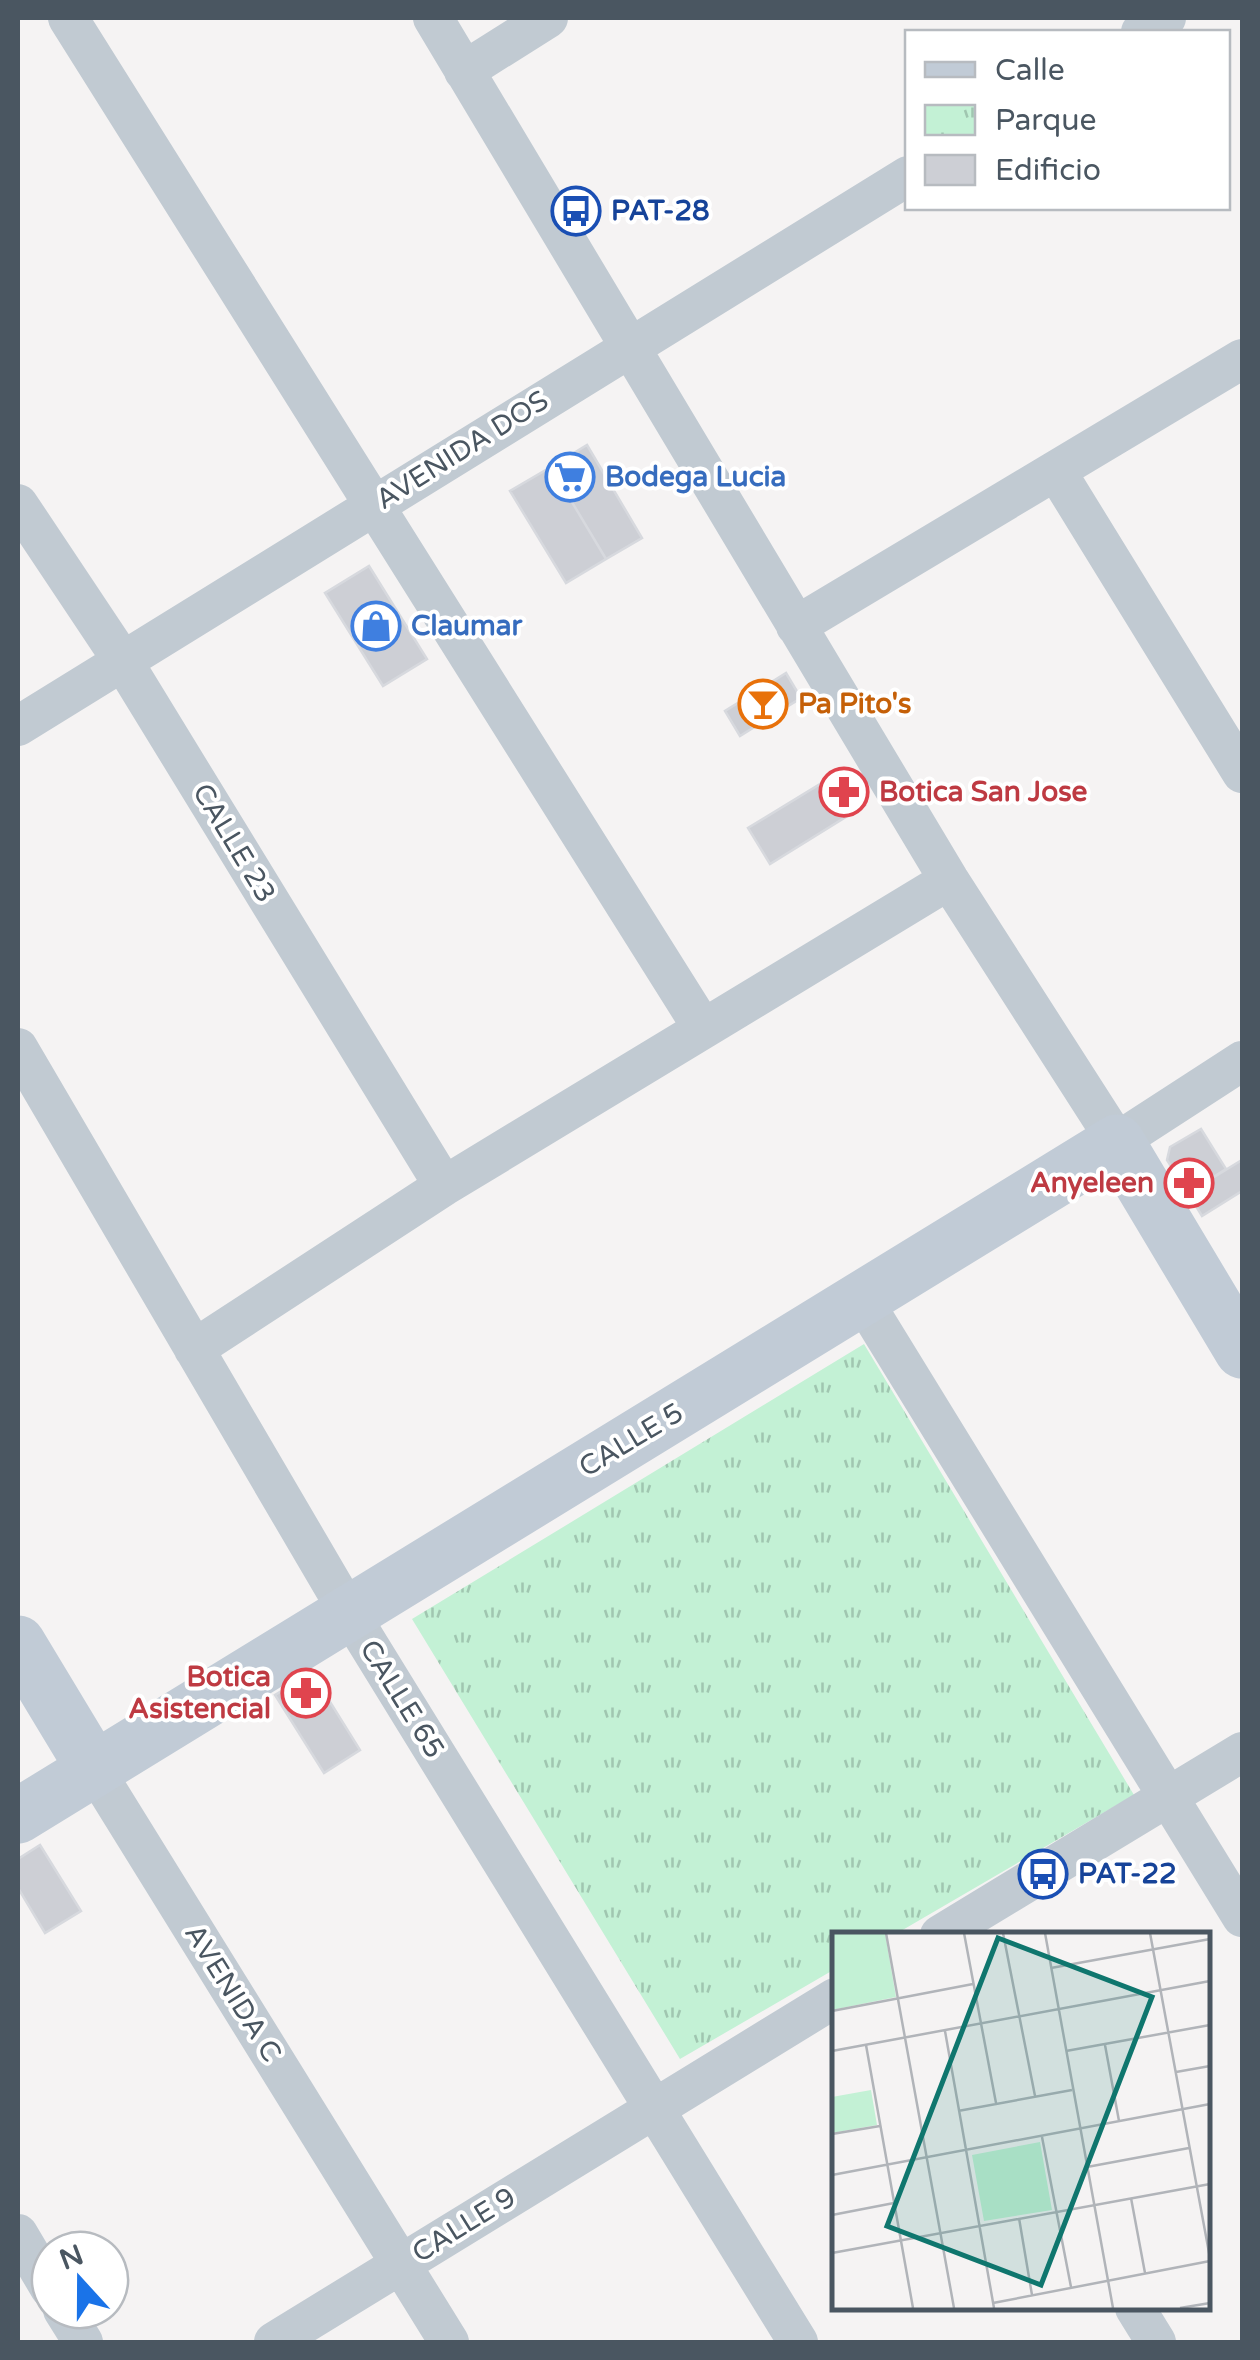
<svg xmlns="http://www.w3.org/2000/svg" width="1260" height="2360" font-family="'Varela Round',sans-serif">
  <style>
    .park { fill: url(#park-tufts) }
    .building { fill: #cdcfd5; stroke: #d7d9de; stroke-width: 2.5 }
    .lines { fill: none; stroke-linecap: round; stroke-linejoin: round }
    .street { stroke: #c1cad2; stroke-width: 40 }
    .secondary { stroke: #c1cbd6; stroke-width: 55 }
    .labels { text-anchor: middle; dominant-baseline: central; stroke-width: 8; stroke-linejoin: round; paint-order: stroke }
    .transit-label { font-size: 28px; font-weight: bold; fill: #164399; stroke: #fff; text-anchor: start }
    .street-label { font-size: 28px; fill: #4a5661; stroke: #fff }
    .shop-label { font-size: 28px; font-weight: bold; fill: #366cbe; stroke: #fff; text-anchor: start }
    .food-label { font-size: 28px; font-weight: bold; fill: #c56008; stroke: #fff; text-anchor: start }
    .health-label { font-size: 28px; font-weight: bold; fill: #be3a42; stroke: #fff; text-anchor: end }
    .inset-road { fill: none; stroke: #b1b4b9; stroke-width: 2.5 }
    .view { fill: #0f766e; fill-opacity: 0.15; stroke: #0f766e; stroke-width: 5 }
    .inset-edge { fill: none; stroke: #4a5661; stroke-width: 5 }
  </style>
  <defs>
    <pattern id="park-tufts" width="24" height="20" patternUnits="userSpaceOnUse" patternTransform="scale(2.5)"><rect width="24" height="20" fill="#c3f1d5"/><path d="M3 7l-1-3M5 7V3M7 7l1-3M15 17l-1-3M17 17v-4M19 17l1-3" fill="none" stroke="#a0c6b0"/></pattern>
  </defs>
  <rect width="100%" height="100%" fill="#f5f3f3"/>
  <path class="park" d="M864,1344L1134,1795L894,1935H835V1969L680,2059L412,1619Z"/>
  <path class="building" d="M587,445L642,538L606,559L551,467Z
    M551,467L606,559L566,583L510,491Z
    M369,566L427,659L383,686L325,593Z
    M786,673L801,698L740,736L725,711Z
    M843,770L865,805L770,864L748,828Z
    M1201,1129L1226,1169L1188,1193L1167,1160L1170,1147Z
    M1242,1160V1191L1202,1216L1188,1193Z
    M312,1673L360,1750L324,1773L275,1695Z
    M40,1845L81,1911L45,1933L18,1888V1859Z"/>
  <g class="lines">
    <path class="street" d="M68,18L702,1027
      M433,18L949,880L1117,1142L1242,1061
      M1141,32L1166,18
      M464,71L548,18
      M1056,471L1242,773
      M18,504L122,660L444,1186
      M796,626L1242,359
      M18,726L908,176
      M18,1048L349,1613L798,2342
      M862,1299L1242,1917
      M194,1349L444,1186L949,880
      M94,1769L449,2342
      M940,1935L1242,1752
      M18,2234L50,2288
      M1135,2308L1156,2342
      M63,2310L83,2342
      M274,2342L835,1998"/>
    <path class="secondary" d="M18,1643L94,1769
      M18,1816L1117,1142L1242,1351"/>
  </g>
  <defs>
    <g id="bus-ring" transform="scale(2.5)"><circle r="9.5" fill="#fff" stroke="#1a4fb4" stroke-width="1.5"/><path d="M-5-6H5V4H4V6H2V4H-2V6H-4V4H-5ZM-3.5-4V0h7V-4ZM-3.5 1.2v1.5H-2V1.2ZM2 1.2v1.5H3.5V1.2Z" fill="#1a4fb4"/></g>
    <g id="supermarket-ring" transform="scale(2.5)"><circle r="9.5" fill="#fff" stroke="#3f7fe0" stroke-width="1.5"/><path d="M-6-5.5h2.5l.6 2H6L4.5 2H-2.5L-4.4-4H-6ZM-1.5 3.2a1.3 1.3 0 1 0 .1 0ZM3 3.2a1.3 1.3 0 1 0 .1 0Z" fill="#3f7fe0"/></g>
    <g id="shop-ring" transform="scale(2.5)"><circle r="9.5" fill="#fff" stroke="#3f7fe0" stroke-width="1.5"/><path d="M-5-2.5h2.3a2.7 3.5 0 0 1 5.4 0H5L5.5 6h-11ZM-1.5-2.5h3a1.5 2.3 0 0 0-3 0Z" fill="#3f7fe0"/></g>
    <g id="bar-ring" transform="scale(2.5)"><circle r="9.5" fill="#fff" stroke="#e8710a" stroke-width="1.5"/><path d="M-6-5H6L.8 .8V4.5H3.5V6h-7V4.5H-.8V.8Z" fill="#e8710a"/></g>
    <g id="pharmacy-ring" transform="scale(2.5)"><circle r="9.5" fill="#fff" stroke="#e0444e" stroke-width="1.5"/><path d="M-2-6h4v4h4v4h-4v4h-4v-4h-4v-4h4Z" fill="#e0444e"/></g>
  </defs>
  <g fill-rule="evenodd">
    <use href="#bus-ring" x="576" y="211"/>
    <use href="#supermarket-ring" x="570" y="477"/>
    <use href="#shop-ring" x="376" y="626"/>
    <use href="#bar-ring" x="763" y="704"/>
    <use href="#pharmacy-ring" x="844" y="792"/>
    <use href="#pharmacy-ring" x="1189" y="1183"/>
    <use href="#pharmacy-ring" x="306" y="1693"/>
    <use href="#bus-ring" x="1043" y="1874"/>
  </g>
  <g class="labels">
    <g class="transit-label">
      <text x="611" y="211">PAT-28</text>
      <text x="1078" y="1874">PAT-22</text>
    </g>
    <g class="street-label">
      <text transform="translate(462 450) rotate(-32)">AVENIDA DOS</text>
      <text transform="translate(234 843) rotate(59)">CALLE 23</text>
      <text transform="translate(631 1440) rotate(-31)">CALLE 5</text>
      <text transform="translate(402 1699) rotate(58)">CALLE 65</text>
      <text transform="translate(233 1993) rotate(58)">AVENIDA C</text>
      <text transform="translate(464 2225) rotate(-32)">CALLE 9</text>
    </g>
    <g class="shop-label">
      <text x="605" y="477">Bodega Lucia</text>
      <text x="411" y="626">Claumar</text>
    </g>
    <g class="food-label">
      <text x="798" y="704">Pa Pito's</text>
    </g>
    <g class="health-label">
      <text x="879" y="792" text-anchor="start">Botica San Jose</text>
      <text x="1154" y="1183">Anyeleen</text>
      <text x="271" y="1677">Botica<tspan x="271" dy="32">Asistencial</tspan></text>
    </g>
  </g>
  <g transform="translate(832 1932)">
    <rect width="378" height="378" fill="#f5f3f3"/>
    <path d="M53,1L64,65L0,78V2ZM39,158L45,193L0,201V165ZM208,210L220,278L152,289L140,223Z" fill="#c3f1d5"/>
    <path class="inset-road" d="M54,1L122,376M132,1L164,171M171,1L203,164M213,1L281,376M318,1L378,326M219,36L378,7M0,79L141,52M113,99L162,376M34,113L81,376M273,113L287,189M0,119L378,49M234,119L378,93M344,140L378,134M126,179L240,158M0,202L48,194M210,205L239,355M255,235L357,216M0,243L378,172M299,266L313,341M0,283L62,271M187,286L200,363M0,321L378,252M161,371L378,329M348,376L378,371"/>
    <path class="view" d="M166,6L320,65L209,353L55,294Z"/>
    <rect width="378" height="378" class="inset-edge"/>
  </g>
  <rect width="1260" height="2360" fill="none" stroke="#4a5661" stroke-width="40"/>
  <rect x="905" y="30" width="325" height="180" fill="#ffffff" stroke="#b7bbc0" stroke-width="2.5"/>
  <rect x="925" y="62" width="50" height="15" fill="#c1cbd6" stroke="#b7bbc0" stroke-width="2.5"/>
  <text x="995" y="80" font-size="30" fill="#4a5661">Calle</text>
  <rect x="925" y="105" width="50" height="30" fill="url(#park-tufts)" stroke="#b7bbc0" stroke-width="2.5"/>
  <text x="995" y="130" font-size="30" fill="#4a5661">Parque</text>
  <rect x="925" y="155" width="50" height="30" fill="#cdcfd5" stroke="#b7bbc0" stroke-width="2.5"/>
  <text x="995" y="180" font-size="30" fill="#4a5661">Edificio</text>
  <g transform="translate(80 2280) rotate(339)"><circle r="48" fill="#ffffff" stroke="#b7bbc0" stroke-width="2.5"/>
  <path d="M0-8L18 38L0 25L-18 38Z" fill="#1a73e8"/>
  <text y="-15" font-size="28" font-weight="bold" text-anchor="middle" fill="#4a5661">N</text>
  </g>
</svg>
